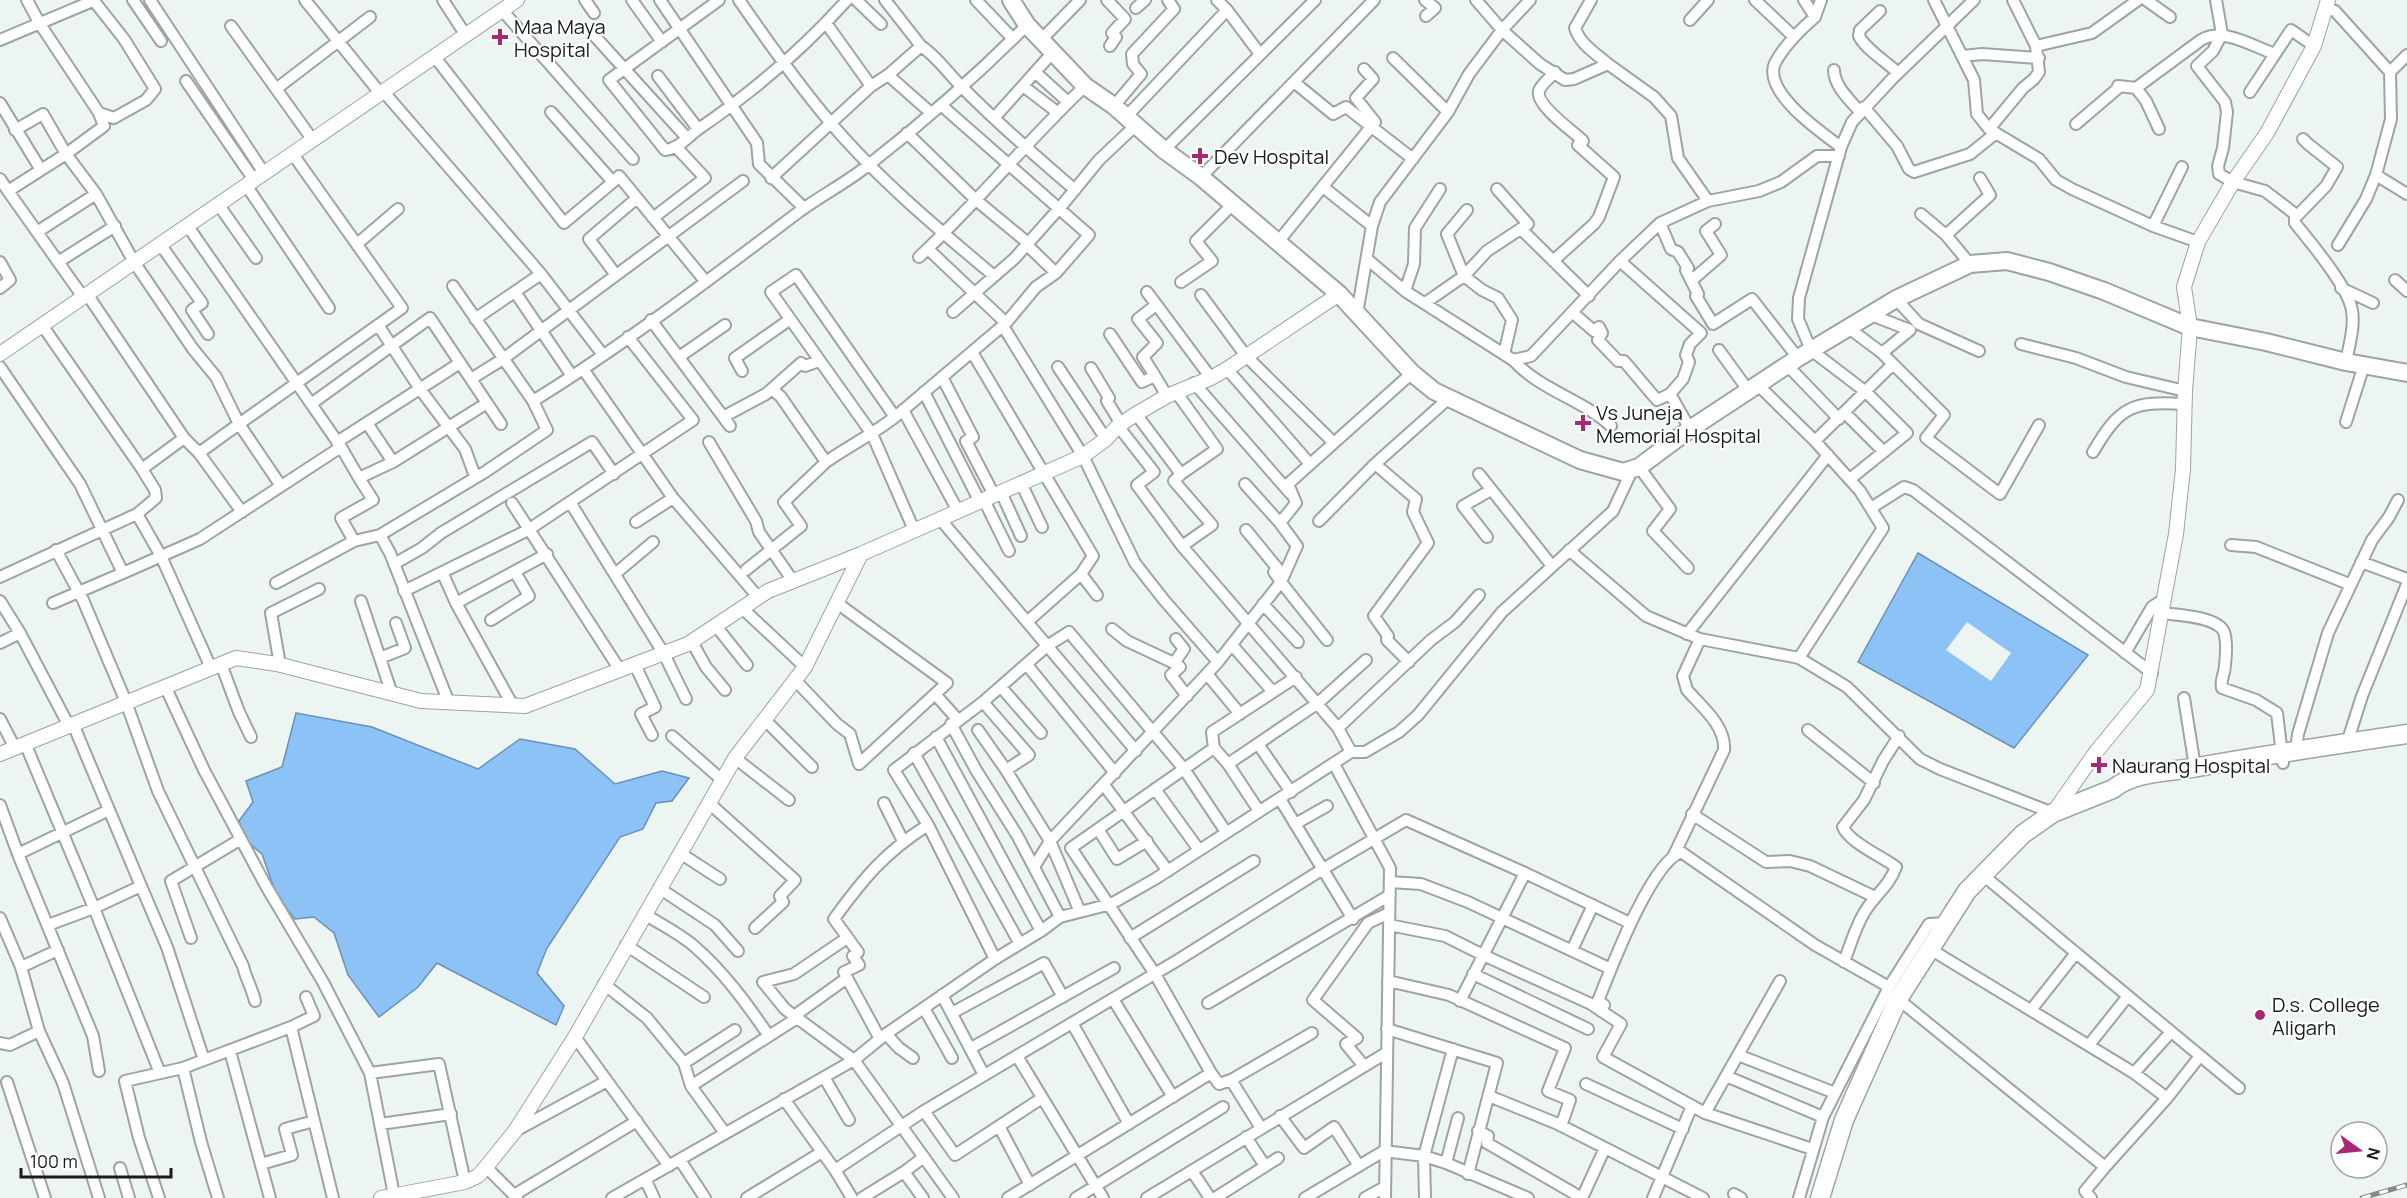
<svg xmlns="http://www.w3.org/2000/svg" width="2407" height="1198" font-family="Manrope,sans-serif">
  <style>
    .water { fill: #8dc2f7; stroke: #6a90b5; stroke-width: 1.5 }
    .pier { fill: #edf5f3 }
    .lines { fill: none; stroke-linecap: round; stroke-linejoin: round }
    .minor-casing { stroke: #9da4a2; stroke-width: 14 }
    .tertiary-casing { stroke: #9da4a2; stroke-width: 16 }
    .secondary-casing { stroke: #9da4a2; stroke-width: 20 }
    .primary-casing { stroke: #9da4a2; stroke-width: 21 }
    .minor { stroke: #fff; stroke-width: 10 }
    .tertiary { stroke: #fff; stroke-width: 14 }
    .secondary { stroke: #fff; stroke-width: 16 }
    .primary { stroke: #fff; stroke-width: 18 }
    .rail-casing { stroke: #858a89; stroke-width: 5 }
    .rail { stroke: #fff; stroke-width: 3; stroke-dasharray: 9; stroke-linecap: butt }
    .poi-dot { fill: #a92875; stroke: #fff; stroke-width: 2 }
    .labels { text-anchor: middle; dominant-baseline: central; stroke-width: 4.5; stroke-linejoin: round; paint-order: stroke }
    .poi-label { font-size: 20px; fill: #1a1c1c; stroke: #fff; text-anchor: start }
  </style>
  <rect width="100%" height="100%" fill="#edf5f3"/>
  <path class="water" d="M1918,553L2088,655L2014,748L1858,662Z
    M296,713L372,727L478,769L520,739L575,749L615,784L662,771L689,778L672,801L656,803L643,829L620,837L547,948L537,973L564,1006L556,1025L437,963L418,987L379,1017L348,975L334,933L314,917L295,919L277,897L262,854L245,840L239,821L253,802L246,781L282,767Z"/>
  <path class="pier" d="M1967,622L2011,653L1991,681L1946,650Z"/>
  <g class="lines">
    <g class="minor-casing">
      <path id="minor" d="M27,0L40,24L99,113
        M133,0L161,41
        M150,0L264,173
        M305,0L380,93
        M443,0L465,34
        M585,0L594,13
        M632,0L662,42
        M660,0L757,143L759,164L804,208
        M719,0L609,80L665,150C680,148 687,137 700,128C754,91 803,49 847,0
        M739,0C768,42 797,83 830,122C878,179 937,228 994,276
        M856,0L881,24
        M976,0L1013,39
        M1107,0L1125,19L1112,33L1116,37L1110,46
        M1425,0L1435,8L1426,16
        M1476,0L1502,30L1540,64L1565,80L1574,79L1608,64L1654,97L1671,116L1678,158L1708,201
        M1591,0L1575,28C1580,44 1595,53 1608,64
        M1755,0L1794,37
        M1804,0L1815,17C1800,30 1784,46 1775,63C1762,92 1822,133 1841,147
        M1934,0L1974,80L1977,114L1989,129L2039,159L2056,180L2072,189L2153,226L2198,242
        M2146,0L2170,17
        M2216,0L2222,34L2213,51L2197,66L2225,102L2227,112L2223,148L2218,166L2219,174L2233,182L2265,191L2295,214V223C2311,243 2344,282 2351,306C2356,324 2349,345 2346,362
        M94,1L124,39L155,89L146,100L114,118L99,113L104,126L66,154L96,194
        M1136,8L1145,0
        M2326,8L2335,11L2390,72L2407,55
        M502,10L633,159
        M1227,10L1260,54
        M1880,11L1860,30L1859,36C1865,49 1887,62 1898,73
        M1815,17L1821,0
        M1690,20L1708,0
        M826,23L871,86
        M231,26L312,139
        M591,32L687,138
        M0,40L95,0
        M1041,40L1080,0
        M921,46C938,57 949,75 964,89C999,125 1037,157 1075,190
        M2036,46L2092,33L2138,0
        M434,56L564,223L613,182
        M1963,56L1982,54L2039,58
        M1393,58L1448,112
        M1834,70C1834,86 1850,100 1860,112
        M1035,72L1068,102
        M2390,72L2391,119L2376,175L2407,194
        M888,75L931,113
        M658,76L698,129
        M186,81L254,180
        M1294,82L1333,114L1346,107L1413,159
        M1023,86L1057,112
        M276,89L370,17
        M383,91L541,274L603,355
        M2250,92L2291,30L2314,46
        M0,103L41,170
        M1114,106L1141,74L1133,64L1132,54L1174,9L1168,0
        M1864,107L1897,146L1909,169L1914,172L1970,154L1996,133
        M551,112L613,182L619,176L706,282
        M1126,117L1227,10L1217,0
        M994,118L1053,52
        M2076,124L2117,89L2118,86L2136,88
        M1989,129L2023,88L2034,79L2039,72L2036,46L2013,0
        M2159,129L2146,101L2136,88L2201,40C2224,27 2252,46 2275,54
        M907,133L976,200L1028,243
        M1164,150L1315,0
        M1201,177L1374,0
        M771,178L871,86L888,75L921,46L885,0
        M0,179L8,191L66,154L43,114L15,130
        M246,185L329,308
        M1323,187L1372,226
        M8,191L83,297
        M218,204L256,258
        M1467,210L1447,234L1464,276L1482,290L1498,298L1512,320L1504,354
        M1921,214L1946,235L1970,264
        M653,218L705,178L677,148
        M2295,218L2326,186L2337,167L2308,144L2303,139
        M1660,223L1671,249L1678,252L1688,268L1686,270L1698,294L1696,296L1713,324L1752,299L1798,358
        M2153,226L2182,167
        M1522,230L1589,296
        M37,232L96,194L134,262L193,349L216,377L239,424L199,453
        M1946,235L1990,195L1980,178
        M1278,242L1375,122L1356,98L1373,79L1364,69
        M160,244L202,303L192,310L208,334
        M357,244L398,209
        M1027,245L1056,273
        M2338,245L2366,199L2376,175
        M928,249L1006,323
        M919,257C977,203 1027,141 1085,86
        M1367,259L1405,291L1513,360L1531,356L1620,261L1660,223L1708,201L1759,191L1781,182L1817,156H1839
        M1553,261L1594,224L1599,217L1614,177L1578,145L1583,141C1573,131 1535,105 1539,91C1541,84 1550,78 1555,72
        M1620,261L1701,333L1690,344L1686,355L1689,362L1683,379L1670,394
        M0,262L10,280L0,288
        M58,262L115,226
        M616,275L589,239L637,198
        M2395,280L2407,291
        M1691,281L1721,255L1706,231L1715,224
        M1181,282L1212,261L1196,241L1233,204
        M453,286L533,401L547,430L485,472L380,535L354,541L341,518L373,500L359,478L393,462L487,403
        M2341,288L2373,303
        M1405,291L1414,264L1415,228L1440,189
        M515,292L572,376
        M1147,292L1211,378
        M1201,295L1246,356L1334,443
        M1896,299L1919,324L1979,351
        M1425,303L1464,276L1487,251L1528,224L1497,189
        M953,312L1015,258L1063,204L1099,160L1136,125
        M1573,313L1594,331L1599,327L1602,333L1598,340L1618,361H1624L1657,400L1670,394L1690,429
        M1357,314L1372,226L1380,202L1448,112L1469,74L1502,30L1530,0
        M1871,315L1910,330L1882,353
        M475,319L541,274
        M651,320L730,426
        M42,325L142,469L184,438L87,294
        M378,325L420,389L465,449L475,476
        M1003,326L1083,456L1135,563L1164,600L1218,662
        M1850,329L1882,353L1944,415L1926,438L2000,494L2039,425
        M1110,334L1142,382L1155,376L1167,396
        M2021,344L2076,358L2126,377L2185,391
        M1719,350L1748,390
        M972,352L1093,556L1081,574L1097,595
        M679,357L725,325
        M1513,360C1540,390 1583,400 1611,426
        M1787,365L1839,419
        M0,367L80,484L123,573L200,539L341,447L187,225
        M1058,367L1106,439
        M1091,368L1109,398L1107,401L1121,424
        M583,369L673,498L636,522
        M1227,369L1310,464
        M742,371L735,358L789,320
        M1155,376L1143,357L1157,343L1138,319L1156,305
        M942,377L973,437L966,441L994,495
        M471,379L503,359L743,181
        M1194,383L1290,493
        M1758,385L1815,441L1860,491L1883,528L1799,658L1847,687L1920,759L1940,769L2053,813
        M924,392L980,502
        M1176,392L1217,449L1181,474
        M533,401C624,345 710,279 796,214C820,196 848,182 871,163C926,120 978,74 1027,25
        M311,404L430,318L501,424
        M903,410L958,511
        M1845,413L1884,452
        M1136,414L1181,474L1174,481L1212,525L1182,546
        M723,417L766,394L801,363L805,366L819,361
        M895,417L1006,323L1036,287L1056,273L1089,235L941,105
        M2346,422L2364,365
        M367,423L393,462
        M1118,426L1154,472L1137,485L1182,546L1338,728
        M184,438L199,453L242,512
        M1815,441L1893,364
        M337,442L460,363
        M709,442L756,521L759,532L793,581
        M341,447L359,478
        M2093,452C2120,406 2132,401 2184,404
        M826,462C849,446 873,434 895,417L796,275L771,292L872,434L914,530
        M1639,467L1670,509L1653,531L1688,568
        M1479,474L1552,566
        M1850,479L1907,433L1866,392L1811,350L1798,319L1799,298L1841,147L1852,122L1892,79L1974,0
        M1021,483L1042,527
        M1245,484L1280,523
        M281,486L239,424L402,308L292,153
        M1001,492L1021,536
        M673,498L758,597
        M984,500L1009,551
        M570,502L664,654L686,699
        M512,503L620,670
        M1871,508L1904,487L1913,490L2152,673
        M137,514L161,556L211,668
        M941,520L1136,751
        M1319,521L1375,464
        M1246,530L1278,569L1274,572L1281,582L1327,640
        M380,535L390,553L449,703
        M1487,537L1463,506L1491,490
        M2231,545L2256,547L2349,584
        M56,550L83,600L126,702L158,791L243,966C246,979 252,988 255,1001
        M1569,550L1646,616L1700,639L1799,658
        M2361,562L2407,579
        M394,564L422,548L441,533L592,442L614,474
        M746,570L801,526L784,502L826,462L781,397L772,389
        M443,574L456,603L513,706
        M615,574L653,542
        M0,577L137,514L156,498L155,490L142,469
        M276,583L354,541
        M404,591L528,530L693,420L628,337
        M0,601L20,633
        M361,601L392,694
        M53,603L123,573
        M456,603L547,554
        M1263,604L1298,642
        M742,608L805,667
        M2162,613C2177,615 2217,616 2224,632C2227,641 2226,656 2225,665C2225,674 2220,679 2222,688L2256,700L2277,713L2283,763
        M491,620L529,596L515,572
        M1027,622L1081,574
        M716,626L747,665
        M1112,629L1127,641L1174,663
        M1687,634L1828,455
        M1176,639L1184,649L1174,663L1180,667L1171,675L1187,696
        M692,642L706,667L725,690
        M0,643L20,633L69,726
        M1232,645L1273,692
        M2125,653L2152,607L2164,599
        M380,658L405,648L396,623
        M1409,662L1387,640L1388,636L1374,616L1428,543L1413,512L1416,499L1375,464L1449,398
        M221,664L239,712L251,737
        M280,665L271,613L319,589
        M635,665L655,707L641,714L652,735
        M1027,665L1115,773
        M1207,674L1240,714
        M795,680L837,724L850,734L859,764L947,683L837,603
        M165,686L204,770L266,886L323,982L370,1073L394,1195
        M1001,687L1041,733
        M935,694L958,720
        M2184,698L2195,767
        M983,702L1029,755L1006,770L1050,841L1080,912
        M0,719L15,748
        M765,720L812,767
        M73,724L141,886L94,908L160,1073
        M951,724L976,770L1017,835L1060,917
        M978,730L1006,770
        M1808,730L1874,783
        M672,736L722,780
        M936,737L1041,931
        M25,743L94,908L48,925
        M2347,743L2362,696L2407,584
        M1258,744L1291,792
        M2296,750L2298,734L2328,633L2372,540L2389,517L2398,500
        M1351,752L1338,728L1431,640L1455,622L1479,595
        M914,753L1020,944
        M735,758L789,800
        M1228,764L1318,703L1366,660
        M1334,764L1390,868L1385,1198
        M1104,785L1168,871
        M1155,789L1199,850
        M1280,799L1353,919
        M709,803L795,880L780,896L783,902L755,928
        M884,803L903,841
        M0,805L18,854
        M1259,811L1228,764L1214,748L1212,732L1296,677
        M1692,814L1766,862L1790,861L1810,866L1875,897
        M1295,824L1327,806
        M1098,829L1117,859L1147,841
        M680,853L720,879
        M1674,855L1724,750C1726,726 1702,707 1687,690L1683,676L1700,639
        M1034,867L1050,841L1218,662L1281,582L1297,546L1280,523L1296,503L1288,484L1412,373
        M1983,875L2076,953
        M1390,882L1421,884L1468,902L1611,969
        M141,886L167,947L204,1060L291,1027
        M659,888L715,925L738,951
        M646,915C662,925 680,934 694,946C724,972 747,1004 769,1036
        M0,918L21,967L58,950
        M1389,925L1445,936L1483,955L1591,1004L1621,1024L1603,1057L1705,1113
        M191,938L171,881L241,839
        M847,938L794,974L763,982L785,1009L854,1060L953,1198
        M1130,938L1254,861
        M626,945L704,997
        M1930,949L2134,1073L2167,1098
        M1572,950L1593,905
        M995,959L928,825L894,770L983,702L1047,646L1069,632L1184,769L1226,832
        M1844,962C1850,946 1855,928 1864,913C1875,894 1888,888 1896,867C1881,856 1849,842 1843,827L1864,800L1883,761L1899,736
        M21,967L39,1031L63,1083L99,1198
        M1473,974L1588,1029
        M847,978L880,1039
        M1388,981L1449,995L1565,1048L1548,1091L1570,1100L1561,1126
        M1780,981L1705,1113L1812,1149
        M604,984L647,1018L684,1063L735,1030
        M942,995L984,1075
        M306,997L314,1016L291,1027L333,1198
        M1113,999L1173,1097
        M1898,999L2105,1167L2085,1191L2091,1198
        M1460,1001L1525,873
        M1208,1003L1390,895
        M924,1008L952,1058
        M2031,1010L2076,953L2239,1088
        M1601,1011L1604,1005L1598,1001C1611,969 1650,864 1681,852L1815,945L1889,987
        M952,1013L1044,963L1063,997
        M794,1016L847,978L844,972L859,965L853,956L858,952L834,919C863,879 885,852 928,825
        M1072,1023L1129,1124
        M1387,1029L1497,1063L1468,1174
        M886,1034L899,1048L913,1058
        M575,1037L669,1166
        M0,1043L10,1045L39,1031
        M2089,1045L2128,996
        M971,1048L1114,968
        M230,1051L270,1198
        M1738,1055L1835,1093
        M1017,1056L1103,1198
        M684,1063L691,1086
        M1364,1066L1346,1044L1357,1038L1313,1000L1368,923L1389,913
        M183,1068L201,1142L218,1198
        M99,1071L93,1036L18,854L109,810
        M370,1073L439,1064L465,1182
        M1211,1073L1219,1084L1231,1080
        M2134,1073L2171,1032
        M1726,1076L1823,1117
        M824,1077L849,1120
        M7,1082L45,1198
        M1586,1084L1683,1129
        M1489,1096L1558,1124L1703,1198
        M784,1099L835,1170
        M924,1111L955,1155L1042,1098
        M1280,1116L1304,1148L1334,1127L1359,1166
        M380,1124L451,1114
        M999,1126L1030,1185
        M1261,1128L1231,1080L1312,1033
        M515,1131L607,1081
        M1478,1131L1488,1136L1487,1143L1582,1198
        M725,1133L691,1086L797,1018
        M1246,1137L1265,1166
        M680,1160L705,1198
        M1446,1163L1458,1118
        M261,1164L292,1155L285,1129L314,1121
        M486,1167L517,1198
        M2105,1167L2167,1098L2200,1056
        M120,1168L129,1198
        M1192,1171L1210,1198
        M645,1179L654,1198
        M1734,1194L1741,1198
        M514,1195L637,1121
        M159,1198L139,1138L125,1081L183,1068L204,1060
        M612,1198L854,1060L886,1034L995,959L1041,931L1060,917L1111,904L1155,879L1351,752H1365L1399,732L1418,715L1502,612L1613,511L1633,468
        M747,1198L822,1152
        M852,1198L835,1170L924,1111L1178,960L1323,869L1406,820L1525,873L1630,923
        M862,1198L904,1172
        M923,1198L904,1172L924,1157
        M1008,1198L1211,1073L1155,974L1071,848L1214,748
        M1076,1198L1223,1107
        M1147,1198L1386,1053
        M1215,1198L1278,1158
        M1305,1198L1384,1151L1424,1156L1446,1163L1528,1198
        M1365,1198L1385,1187
        M1425,1198L1424,1156L1453,1049
        M1582,1198L1605,1148
        M1653,1198L1692,1106
        M1799,1198L1823,1117L1889,987L1929,924L1947,923"/>
    </g>
    <g class="tertiary-casing">
      <path id="tertiary" d="M0,354L517,0
        M0,754L236,658L277,664L421,701L525,706L688,644L768,591L861,554
        M2053,813L2096,752L2147,690L2176,534L2183,469L2185,391L2190,327L2184,287L2198,242L2233,182L2267,133L2314,46L2328,0
        M381,1198L465,1182L478,1176L486,1167L515,1131L575,1037L735,758L805,667L861,554L1083,456L1106,439L1118,426L1136,414L1167,396L1211,378L1227,369L1339,294"/>
    </g>
    <g class="secondary-casing">
      <path id="secondary" d="M1011,0L1027,25L1085,86L1114,106L1164,150L1201,177L1339,294L1412,373L1434,391L1580,460L1623,472L1639,467L1690,429L1798,358L1896,299L1970,264L2007,261L2049,272L2104,291L2190,327L2266,342L2346,362L2407,373"/>
    </g>
    <g class="primary-casing">
      <path id="primary" d="M1820,1198L1844,1120L1898,999L1967,891L2023,834L2053,813L2113,789C2133,772 2168,772 2192,768C2264,755 2335,745 2407,734"/>
    </g>
    <use href="#minor" class="minor"/>
    <use href="#tertiary" class="tertiary"/>
    <use href="#secondary" class="secondary"/>
    <use href="#primary" class="primary"/>
    <g class="rail-casing">
      <path id="rail" d="M2362,1198L2407,1185"/>
    </g>
    <use href="#rail" class="rail"/>
  </g>
  <g class="poi-dot">
    <path d="M497 28h6v6h6v6h-6v6h-6v-6h-6v-6h6z"/>
    <path d="M1197 147h6v6h6v6h-6v6h-6v-6h-6v-6h6z"/>
    <path d="M1580 414h6v6h6v6h-6v6h-6v-6h-6v-6h6z"/>
    <path d="M2096 756h6v6h6v6h-6v6h-6v-6h-6v-6h6z"/>
    <circle cx="2260" cy="1015" r="6"/>
  </g>
  <g class="labels">
    <g class="poi-label">
      <text x="514" y="26">Maa Maya<tspan x="514" dy="23">Hospital</tspan></text>
      <text x="1214" y="156">Dev Hospital</text>
      <text x="1596" y="412">Vs Juneja<tspan x="1596" dy="23">Memorial Hospital</tspan></text>
      <text x="2112" y="765">Naurang Hospital</text>
      <text x="2272" y="1004">D.s. College<tspan x="2272" dy="23">Aligarh</tspan></text>
    </g>
  </g>
  <g transform="translate(2359 1150) rotate(105)"><circle r="28" fill="#ffffff" stroke="#a3a4a4" stroke-width="1.5"/>
  <path d="M0-4.5L10 22L0 15L-10 22Z" fill="#a92875"/>
  <text y="-9" font-size="16" font-weight="bold" text-anchor="middle" fill="#1a1c1c">N</text>
  </g>
  <path d="M21 1168v9h150v-9" fill="none" stroke="#1a1c1c" stroke-width="3"/>
  <text x="30" y="1168" font-size="18" fill="#1a1c1c" stroke="#ffffff" stroke-width="4.5" paint-order="stroke">100 m</text>
</svg>
